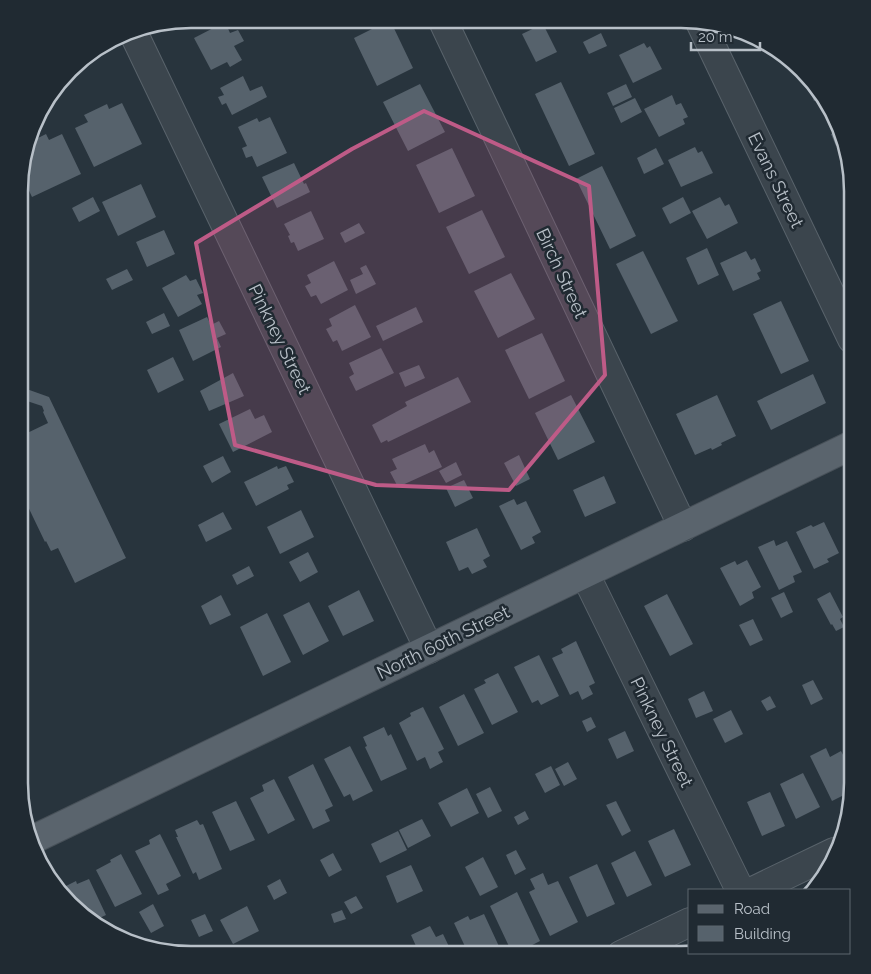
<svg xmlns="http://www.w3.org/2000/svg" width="871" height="974" font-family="Raleway,sans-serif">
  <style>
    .building { fill: #56626c }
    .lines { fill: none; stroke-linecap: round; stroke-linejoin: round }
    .minor-casing { stroke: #59636b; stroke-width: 30 }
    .major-casing { stroke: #485159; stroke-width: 30 }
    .minor { stroke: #3b454d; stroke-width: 28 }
    .major { stroke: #5a646d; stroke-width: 28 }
    .marked { fill: #be5b87; fill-opacity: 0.2; stroke: #be5b87; stroke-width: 4; stroke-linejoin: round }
    .labels { text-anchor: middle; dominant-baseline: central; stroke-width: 5; stroke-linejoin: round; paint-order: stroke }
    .street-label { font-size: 18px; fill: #b8c0c8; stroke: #202a32 }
    .rim { fill: none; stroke: #b8c0c8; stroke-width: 2.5 }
  </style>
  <rect width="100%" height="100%" fill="#28343d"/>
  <path class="building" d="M297,19H305L306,21L298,26L295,20Z
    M390,20L413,68L377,86L354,38Z
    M603,20H624L608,28Z
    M225,22L230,33L238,30L244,41L234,46L242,60L230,67L227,62L211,70L194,38Z
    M543,24L557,52L536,62L522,34Z
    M601,33L607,46L589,54L583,42Z
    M644,43L647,48L650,46L662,69L633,83L619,55Z
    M243,76L250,91L262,86L267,97L232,115L226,103L222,105L218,97L224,95L220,88Z
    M561,82L595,154L569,166L535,94Z
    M420,84L445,132L408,151L383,102Z
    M626,84L632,97L613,106L607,93Z
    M812,85L823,95L834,125L832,126L820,99L814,101L808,87Z
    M672,95L676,105L681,103L688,117L683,119L685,124L659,137L644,109Z
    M635,98L642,112L621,123L614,108Z
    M122,103L142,144L94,167L75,128L88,122L84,115L107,104L109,109Z
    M270,117L287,153L257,167L252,156L246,158L242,148L247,146L238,127L257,118L259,122Z
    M836,132L840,144L836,146L831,134Z
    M46,134L49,140L62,134L81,174L32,197L22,176V157L28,143Z
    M695,147L698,153L702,151L713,173L681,187L668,160Z
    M452,148L475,196L439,213L416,165Z
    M656,148L664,164L644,174L637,158Z
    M294,163L304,184L306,183L310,192L277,208L262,177Z
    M602,166L636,236L610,249L576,179Z
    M141,184L156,217L118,236L102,202Z
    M93,197L100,211L79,222L72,208Z
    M683,197L691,213L670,224L662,208Z
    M720,197L725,206L729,204L738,223L707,239L692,211Z
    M482,210L505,257L469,274L446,227Z
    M311,211L324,239L298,251L294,242L291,243L288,236L290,235L284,224Z
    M359,223L365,233L345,243L340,233Z
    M164,230L175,254L147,267L136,242Z
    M707,248L719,275L698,285L686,258Z
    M643,251L678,321L651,334L616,264Z
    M746,251L751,260L755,258L761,271L757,273L760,279L733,291L720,263Z
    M334,261L348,290L321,304L316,295L311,297L305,286L311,283L307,275Z
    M366,265L376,284L356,294L350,280L363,274L360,268Z
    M127,269L133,280L112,290L106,279Z
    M511,273L535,319L498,338L474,291Z
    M186,275L190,281L196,279L203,293L197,295L202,304L178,317L162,288Z
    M781,301L809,361L781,374L753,314Z
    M355,305L371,337L342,351L337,340L333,342L326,329L332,326L329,319Z
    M416,307L423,322L383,341L376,326Z
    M164,313L170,326L152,334L146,322Z
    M207,317L211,325L219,321L226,334L217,338L221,347L193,361L179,330Z
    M542,333L565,381L529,399L505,350Z
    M381,348L394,373L356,391L349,377L354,374L349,363Z
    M173,357L184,380L158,393L147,370Z
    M419,365L425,378L405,387L399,373Z
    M233,373L244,396L209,411L200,391Z
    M813,374L826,403L771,430L757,401Z
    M458,377L471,402L388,442L387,440L381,443L372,425L407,406L405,402Z
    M21,387L49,397L126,558L75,583L58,548L51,551L46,541L45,542L21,492L23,491L21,486V480L24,478L21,470V436L48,423L43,412L44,411L42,406L21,399Z
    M571,395L595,442L558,460L535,413Z
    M717,395L736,436L721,443L722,445L712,450L711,448L695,455L676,414Z
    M250,409L255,419L264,415L272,432L233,452L219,424Z
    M425,444L429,453L434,450L442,467L398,487L390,472L397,469L392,459Z
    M519,455L530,479L516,486L504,463Z
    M223,456L231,472L212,483L203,466Z
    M456,462L462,475L446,483L439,471Z
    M277,466L278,469L286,466L294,482L287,485L289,489L256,506L244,482Z
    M604,476L616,503L585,517L573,490Z
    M464,480L473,498L455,507L446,488Z
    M514,499L517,505L526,501L541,532L532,537L535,543L521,550L499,506Z
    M301,510L314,537L280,554L267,527Z
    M223,512L232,529L206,542L198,525Z
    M824,522L839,553L827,559L829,562L814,569L796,532L811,525L813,527Z
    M477,528L490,556L483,560L487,567L472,574L468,567L459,571L446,542Z
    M774,540L776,546L787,541L802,572L793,576L795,582L779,590L758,547Z
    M308,552L318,572L300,582L289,562Z
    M747,560L761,587L752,592L754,598L740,606L720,568L735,561L737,565Z
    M249,566L254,576L237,585L232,575Z
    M359,590L374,621L343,636L328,606Z
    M784,592L793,612L781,618L771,598Z
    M830,592L843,617L840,619L844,627L836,631L832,624L831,625L817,599Z
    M667,594L693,644L670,656L644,606Z
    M221,595L231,615L210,625L201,606Z
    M309,602L329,641L303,655L283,615Z
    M267,613L291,662L263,676L240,627Z
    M753,619L763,640L750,646L739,625Z
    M576,641L595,683L589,686L593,694L582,700L578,691L570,695L552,658L563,653L561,649Z
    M539,655L559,696L541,705L538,700L532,703L514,667Z
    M498,673L518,712L492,725L474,689L486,683L484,680Z
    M813,680L823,699L811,705L802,685Z
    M704,691L713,711L696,718L688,699Z
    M464,694L484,733L458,746L439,707Z
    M770,696L776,707L767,711L761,701Z
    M423,707L444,749L438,752L443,762L430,769L425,757L417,761L399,723L411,716L410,713Z
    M731,710L743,734L725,743L713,719Z
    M591,717L596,727L587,732L582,721Z
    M384,727L388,736L391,734L407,769L381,781L365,747L367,746L363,737Z
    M625,731L634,751L617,759L608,739Z
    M350,746L373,791L353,801L350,794L344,797L324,759Z
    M826,748L830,757L841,751L852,772V791L832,801L810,756Z
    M568,762L577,779L564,786L555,769Z
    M313,764L333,806L325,810L330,821L313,829L288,777Z
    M551,766L560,785L545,793L535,774Z
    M803,773L820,807L796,819L780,784Z
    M274,779L295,820L268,834L250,798L264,791L262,785Z
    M490,787L502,811L488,818L476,794Z
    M467,788L479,813L451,827L438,803Z
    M770,792L785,826L762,836L747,802Z
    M236,801L255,840L230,851L212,812Z
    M616,801L631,831L622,836L606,805Z
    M525,811L529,819L518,825L514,817Z
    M422,819L431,836L408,848L399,830Z
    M197,820L200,825L203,824L222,869L199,880L196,872L193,874L176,837H178L175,830Z
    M674,829L691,865L665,877L648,841Z
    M398,831L407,850L380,863L371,844Z
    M160,834L181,876L166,884L169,890L158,895L135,851L150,844L149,840Z
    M516,850L526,869L515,875L506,855Z
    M635,851L652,885L627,897L611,863Z
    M333,853L342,870L329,877L320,860Z
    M121,854L142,894L115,907L96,870L111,862L110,860Z
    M483,857L498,887L480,896L465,867Z
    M597,864L615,904L587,917L569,877Z
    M411,865L423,891L397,903L386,876Z
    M543,873L548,885L558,881L578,922L550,936L529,892L535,889L530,879Z
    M89,879L106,915L93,921L66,895L62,888L76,881L77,884Z
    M280,879L287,893L274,900L267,886Z
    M517,892L540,941L513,955L490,906Z
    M356,896L363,908L351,914L344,902Z
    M153,904L164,926L151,933L139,912Z
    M247,906L259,931L233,944L220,920Z
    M342,910L346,919L334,923L331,914Z
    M205,914L213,931L199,937L191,920Z
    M484,914L503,955H469L454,923L468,916L470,920Z
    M430,926L436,937L443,934L453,955H420L411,935Z
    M403,948L406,955H388Z"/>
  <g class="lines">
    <g class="minor-casing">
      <path id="minor" d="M442,19L683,527
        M699,20L852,339
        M132,30L429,649
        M585,574L740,890
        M755,890L834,852
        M621,955L690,922"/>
    </g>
    <g class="major-casing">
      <path id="major" d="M34,839L852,445"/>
    </g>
    <use href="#minor" class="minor"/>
    <use href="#major" class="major"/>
  </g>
  <path class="marked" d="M424,111L589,186L605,375L509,490L376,485L235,445L196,243L352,149Z"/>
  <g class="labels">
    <g class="street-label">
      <text transform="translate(776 180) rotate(64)">Evans Street</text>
      <text transform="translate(562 273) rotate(65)">Birch Street</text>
      <text transform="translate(280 339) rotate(64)">Pinkney Street</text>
      <text transform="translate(443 642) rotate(-26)">North 60th Street</text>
      <text transform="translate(662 732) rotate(64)">Pinkney Street</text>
    </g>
  </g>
  <path d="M0 0H871V974H0ZM191 28H681A163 163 0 0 1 844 191V783A163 163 0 0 1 681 946H191A163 163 0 0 1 28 783V191A163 163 0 0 1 191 28Z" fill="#202a32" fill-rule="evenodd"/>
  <path class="rim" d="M191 28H681A163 163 0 0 1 844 191V783A163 163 0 0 1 681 946H191A163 163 0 0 1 28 783V191A163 163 0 0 1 191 28Z"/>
  <rect x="688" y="889" width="162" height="65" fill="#202a32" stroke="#5d666e"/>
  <rect x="698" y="905" width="25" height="8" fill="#5a646d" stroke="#5d666e"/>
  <text x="734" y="914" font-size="15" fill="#b8c0c8">Road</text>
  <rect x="698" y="926" width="25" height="15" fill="#56626c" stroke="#5d666e"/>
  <text x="734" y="939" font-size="15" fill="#b8c0c8">Building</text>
  <path d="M691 42v8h69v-8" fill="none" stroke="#b8c0c8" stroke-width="2.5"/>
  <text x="698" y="42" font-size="15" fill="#b8c0c8" stroke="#202a32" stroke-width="4" paint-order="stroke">20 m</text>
</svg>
